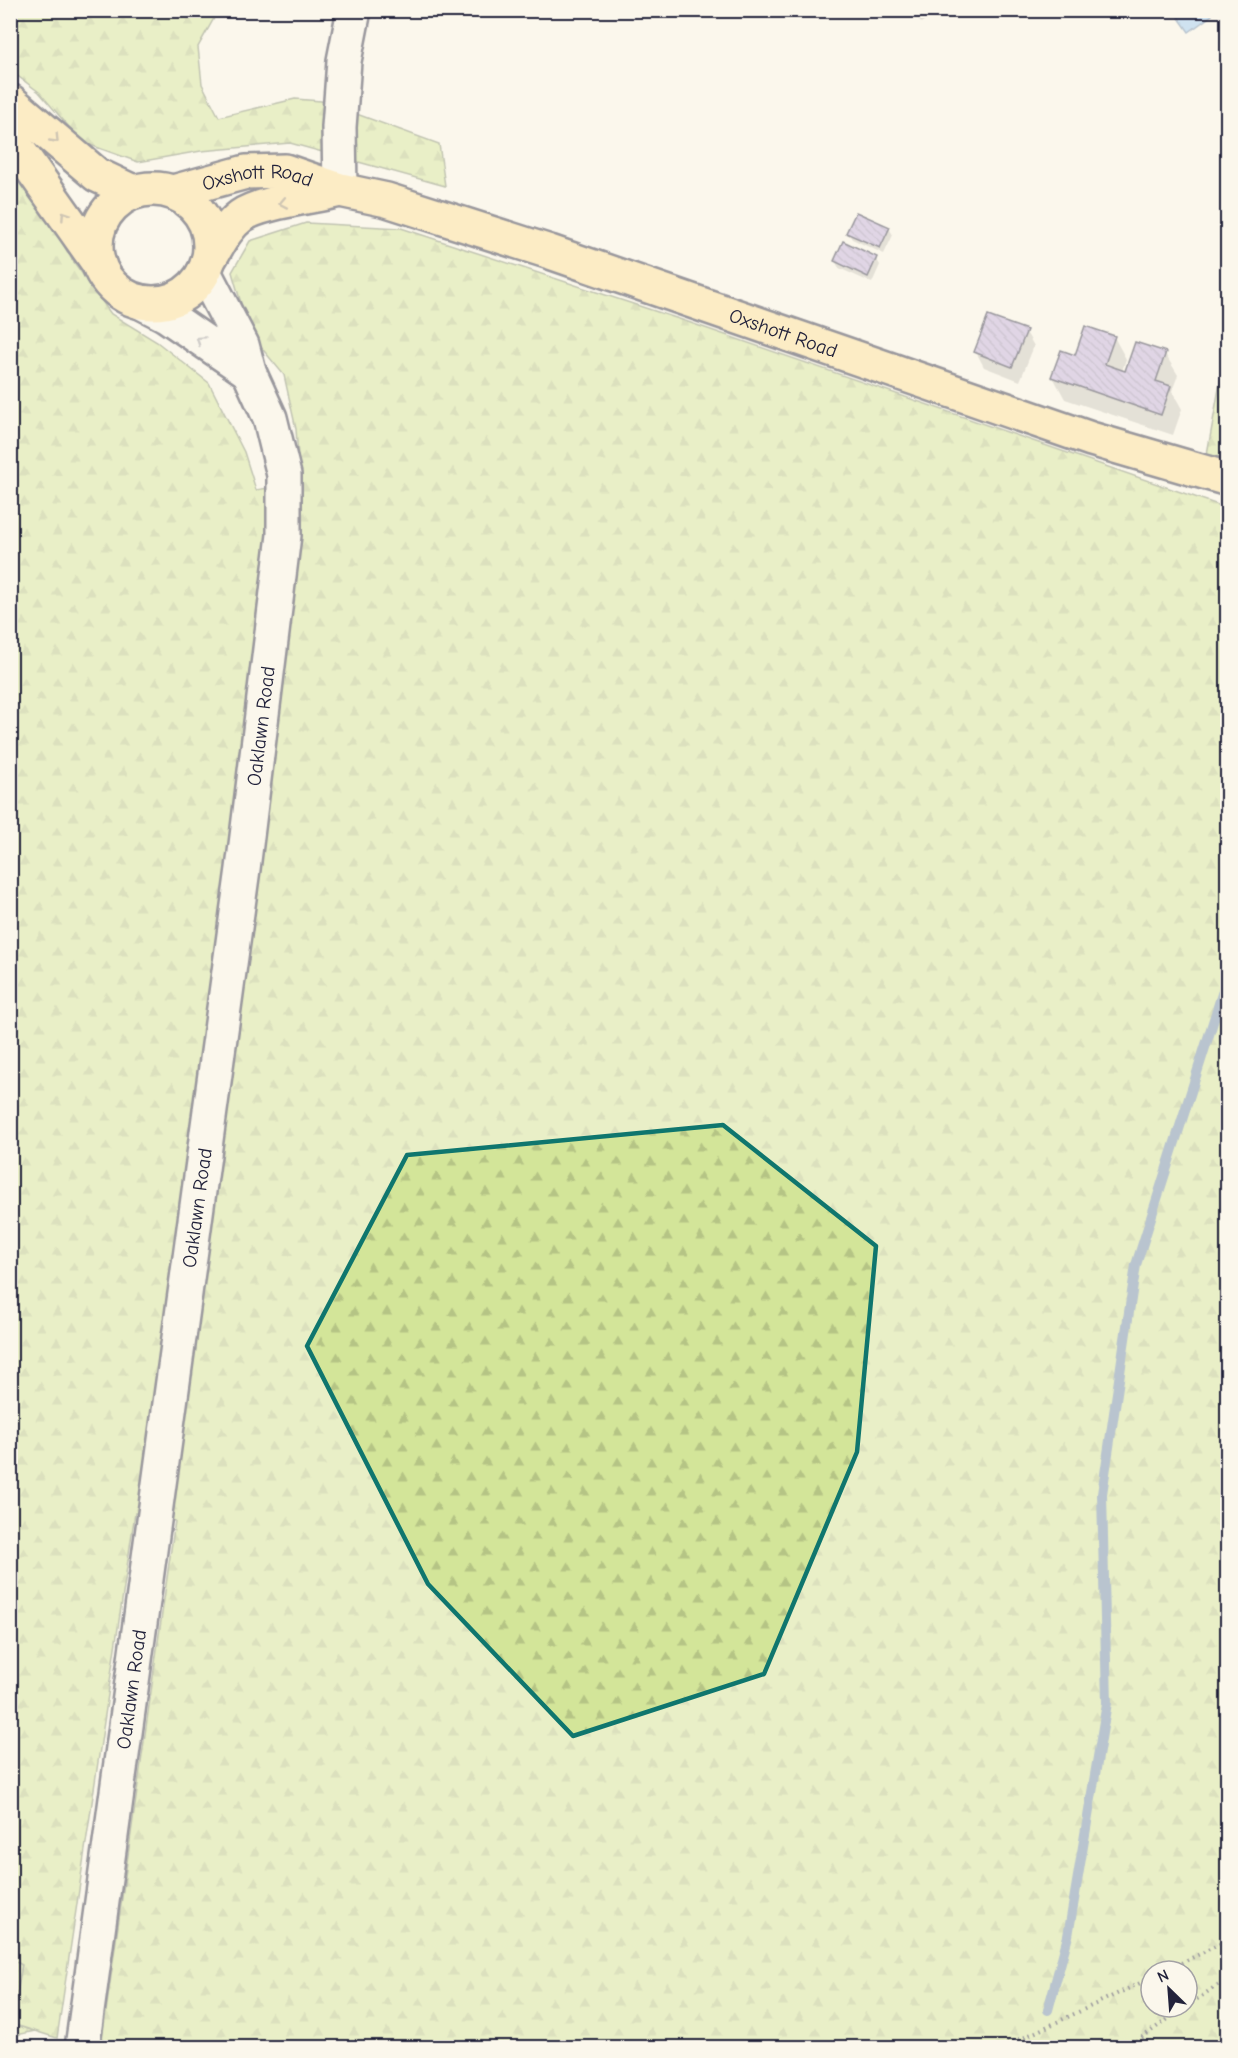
<svg xmlns="http://www.w3.org/2000/svg" width="1238" height="2058" font-family="'Comic Neue',sans-serif">
  <style>
    .green { fill: url(#green-dots); stroke: #7a846a; stroke-width: 1.5 }
    .forest { fill: url(#forest-firs); stroke: #7a846a; stroke-width: 1.5; fill-rule: evenodd }
    .water { fill: #99c8f4; stroke: #6986aa; stroke-width: 1.5 }
    .shadow { fill: #0003 }
    .lines { fill: none; stroke-linecap: round; stroke-linejoin: round }
    .stream { stroke: #6986aa; stroke-width: 10 }
    .building { fill: url(#building-back-hatch); stroke: #22223b; stroke-width: 1.5 }
    .minor-casing { stroke: #22223b; stroke-width: 38 }
    .major-casing { stroke: #22223b; stroke-width: 38 }
    .path { stroke: #22223b; stroke-width: 4; stroke-dasharray: 1.5 4.5; stroke-linecap: butt }
    .minor { stroke: #fbf7ec; stroke-width: 33 }
    .major { stroke: #fdde96; stroke-width: 33 }
    .oneway { stroke: #9a896d }
    .oneway2 { stroke: #99979c }
    .marked { fill: none; stroke: #0f766e; stroke-width: 4.5; stroke-linejoin: round }
    .labels { text-anchor: middle; dominant-baseline: central; stroke-width: 4.5; stroke-linejoin: round; paint-order: stroke }
    .street-label { font-size: 20px; fill: #22223b; stroke: #fbf7ec }
  </style>
  <defs>
    <pattern id="green-dots" width="8" height="8" patternUnits="userSpaceOnUse" patternTransform="scale(1.5)"><rect width="8" height="8" fill="#d3e599"/><path d="M2 2h.1M6 6h.1" fill="none" stroke="#b5c485" stroke-width="1.8" stroke-linecap="round"/></pattern>
    <pattern id="forest-firs" width="22" height="20" patternUnits="userSpaceOnUse" patternTransform="scale(1.5)"><rect width="22" height="20" fill="#d3e599"/><path d="M5 1l3.5 6h-7zM16 11l3.5 6h-7z" fill="#b5c485"/></pattern>
    <pattern id="building-back-hatch" width="6" height="6" patternUnits="userSpaceOnUse" patternTransform="scale(1.5)"><rect width="6" height="6" fill="#bfacdc"/><path d="M-1 5l2 2M0 0l6 6M5-1l2 2" fill="none" stroke="#9b8cb4"/></pattern>
  </defs>
  <rect width="100%" height="100%" fill="#fbf7ec"/>
  <filter id="ink" filterUnits="userSpaceOnUse"><feTurbulence type="fractalNoise" baseFrequency=".0167" numOctaves="2"/><feDisplacementMap in="SourceGraphic" scale="12" xChannelSelector="R" yChannelSelector="G"/><feConvolveMatrix kernelMatrix="1 2 1 2 8 2 1 2 1" color-interpolation-filters="sRGB"/></filter>
  <g filter="url(#ink)">
    <path class="green" d="M11,1959L22,1964L12,2024L35,2031L11,2036Z"/>
    <path class="forest" d="M11,11H218L198,47L202,84L219,117L295,99L321,101L439,144L445,186L290,143L201,151L138,162L82,142L39,92L11,71Z
      M11,154L71,258L111,314L157,342L209,383L244,452L256,490L300,483L296,429L284,375L250,334L232,272L250,241L306,223L401,228L682,320L1227,508V2047H101L175,1521L135,1513L57,2038L12,2024L22,1965L11,1959L10,1504L16,1493L10,1491ZM1151,1971H1187V2007H1151Z
      M1222,372L1227,373V459L1207,454Z"/>
    <path class="water" d="M1174,11H1209L1212,15L1189,32Z"/>
    <path class="shadow" d="M911,10H938L921,23Z
      M889,228L893,235L884,254L852,239L848,233Z
      M876,258L880,265L872,283L839,268L835,261Z
      M1026,332L1034,346L1020,381L984,367L976,352Z
      M1114,337L1126,359L1122,371L1126,373L1165,354L1178,375L1172,391L1182,409L1173,435L1065,399L1053,377L1076,357Z"/>
    <g class="lines">
      <path class="stream" d="M1048,2010L1068,1936L1107,1703L1102,1494L1136,1265L1228,975"/>
    </g>
    <path class="building" d="M856,212L890,227L880,248L846,233Z
      M843,241L877,257L868,277L834,261Z
      M988,316L1027,330L1012,367L974,352Z
      M1085,326L1115,336L1105,364L1125,371L1135,342L1166,352L1156,381L1171,386L1161,415L1051,377L1061,350L1075,355Z"/>
    <g class="lines">
      <g class="minor-casing">
        <g id="minor">
          <path d="M340,190L339,127L344,61L354,10"/>
          <path d="M141,302L166,315L249,372"/>
          <path id="s1" d="M82,2048L243,869L284,535V475L270,418L249,372L242,345L204,272"/>
        </g>
      </g>
      <g class="major-casing">
        <g id="major">
          <path d="M10,101L97,175L133,192"/>
          <path d="M10,138L99,264"/>
          <circle cx="153" cy="246" r="57"/>
          <path id="s2" d="M173,192L246,172L285,171L340,190L387,200L550,252L1091,439L1228,479"/>
          <path d="M208,261C218,245 226,227 241,216C261,202 314,197 340,190"/>
        </g>
      </g>
      <path class="path" d="M1165,1971L1228,1940
        M1187,2006L1228,1978
        M996,2048L1025,2037L1151,1978
        M1127,2048L1185,2007"/>
      <use href="#minor" class="minor"/>
      <use href="#major" class="major"/>
    </g>
    <defs><path id="oneway-chevron" d="M-2-3.5L2.5 0L-2 3.5" fill="none" stroke-width="1.6" stroke-linecap="round" stroke-linejoin="round" transform="scale(1.5)"/></defs>
    <g class="oneway">
      <use href="#oneway-chevron" transform="translate(55 139) rotate(46)"/>
      <use href="#oneway-chevron" transform="translate(283 203) rotate(169)"/>
      <use href="#oneway-chevron" transform="translate(65 215) rotate(-124)"/>
    </g>
    <use class="oneway2" href="#oneway-chevron" transform="translate(200 340) rotate(-145)"/>
  </g>
  <path d="M0 0H1238V2058H0ZM723,1125L876,1246L857,1452L764,1674L573,1736L428,1584L307,1346L407,1155Z" fill="#fbf7ec" fill-opacity=".55" fill-rule="evenodd"/>
  <path class="marked" d="M723,1125L876,1246L857,1452L764,1674L573,1736L428,1584L307,1346L407,1155Z"/>
  <g class="labels">
    <g class="street-label">
      <text stroke="none"><textPath href="#s2" startOffset="87">Oxshott Road</textPath></text>
      <text stroke="none"><textPath href="#s2" startOffset="639">Oxshott Road</textPath></text>
      <text stroke="none"><textPath href="#s1" startOffset="1334">Oaklawn Road</textPath></text>
      <text stroke="none"><textPath href="#s1" startOffset="848">Oaklawn Road</textPath></text>
      <text stroke="none"><textPath href="#s1" startOffset="362">Oaklawn Road</textPath></text>
    </g>
  </g>
  <rect width="1238" height="2058" fill="none" stroke="#fbf7ec" stroke-width="36"/>
  <rect x="18" y="18" width="1202" height="2022" fill="none" stroke="#22223b" stroke-width="2" filter="url(#ink)"/>
  <g transform="translate(1169 1989) rotate(335)"><circle r="28" fill="#fbf7ec" stroke="#a4a2a5" stroke-width="1.5"/>
  <path d="M0-4.5L10 22L0 15L-10 22Z" fill="#22223b"/>
  <text y="-9" font-size="16" font-weight="bold" text-anchor="middle" fill="#22223b">N</text>
  </g>
</svg>
